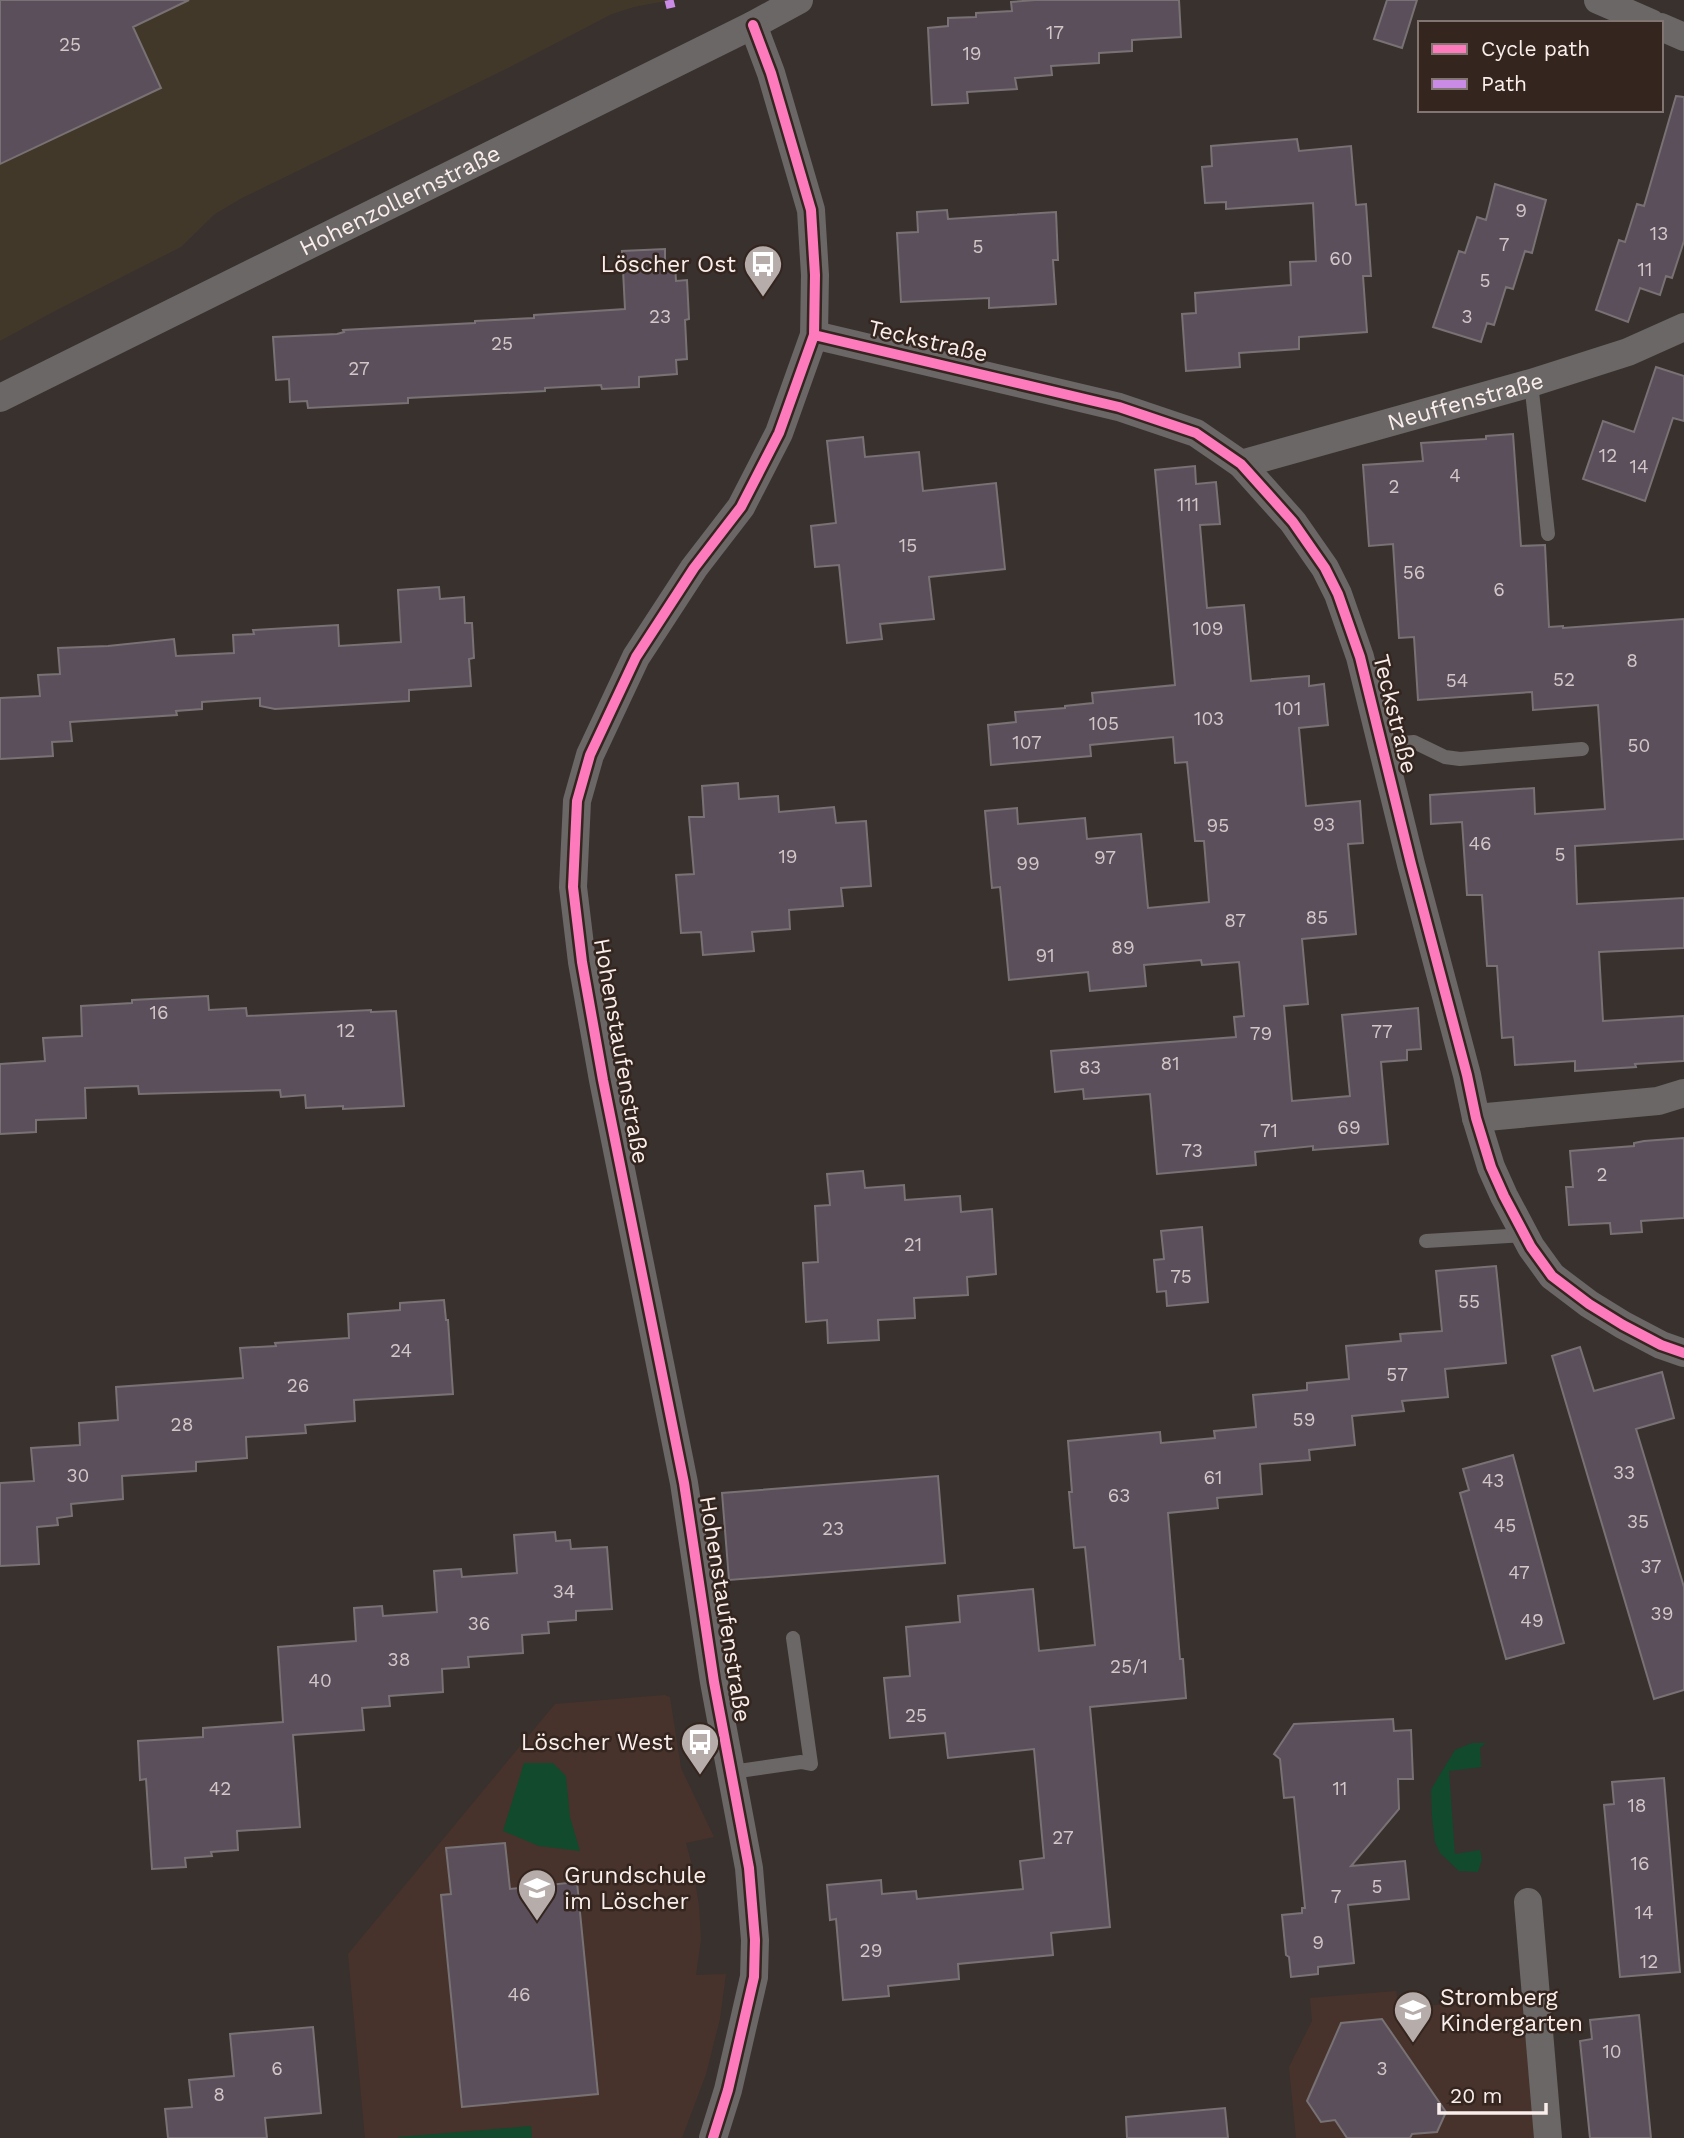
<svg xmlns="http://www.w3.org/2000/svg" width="1684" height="2138" font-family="'Work Sans',sans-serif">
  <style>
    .industrial { fill: #423829 }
    .built { fill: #47332c }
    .green { fill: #114a2c }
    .building { fill: #5c4f5c; stroke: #787274; stroke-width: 2 }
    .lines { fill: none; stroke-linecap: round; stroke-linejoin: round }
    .lane { stroke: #6b6767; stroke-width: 14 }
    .street { stroke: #6b6767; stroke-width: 28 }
    .quiet { stroke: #ca8be6; stroke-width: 9; stroke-dasharray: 18 9; stroke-linecap: butt }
    .cycleway-casing { stroke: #34251f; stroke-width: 15 }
    .cycleway { stroke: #fd7abc; stroke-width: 10 }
    .labels { text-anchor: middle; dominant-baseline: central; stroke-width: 5; stroke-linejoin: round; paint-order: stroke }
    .number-label { font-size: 19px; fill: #d2c6c7 }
    .street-label { font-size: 23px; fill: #f9eeeb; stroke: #34251f }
    .poi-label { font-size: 23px; fill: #f9eeeb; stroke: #34251f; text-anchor: end }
  </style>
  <rect width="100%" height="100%" fill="#39312e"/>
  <path class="industrial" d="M0,0H671L634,7L612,14L506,69L242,198L215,214L181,247L53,312L0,341Z"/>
  <path class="built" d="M665,1695L670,1697L681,1768L714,1837L686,1843L693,1869L699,1905L701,1940L696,1975L726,1974L720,2019L706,2074L682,2138H365L348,1954L555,1704Z
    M1396,1991L1399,2008L1522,1998L1535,2138H1296L1289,2067L1312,2021L1310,1998Z"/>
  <path class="green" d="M1472,1743H1486L1480,1748L1481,1767L1449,1771L1455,1854L1480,1850L1482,1859L1478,1872L1459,1871L1440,1853L1435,1842L1432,1817L1431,1790L1439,1776L1455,1750Z
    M524,1763H553L566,1776L570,1817L580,1851L539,1846L503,1831Z
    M531,2126L532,2138H398V2137Z"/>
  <path class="building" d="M0,0H189L133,27L161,88L0,164Z
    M1035,0H1179L1181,37L1132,40V51L1099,53V63L1051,66L1052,75L1015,78L1017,89L967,92L968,103L932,105L928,28L948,26V18L976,17V13L1012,11L1011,2Z
    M1387,0H1417L1402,48L1374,39Z
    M1676,96L1684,97V241L1672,278L1666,276L1660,295L1640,288L1628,322L1596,310L1619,240L1625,242L1637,204L1644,206Z
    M1297,139L1299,151L1351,146L1356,205L1366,204L1371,276H1363L1367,332L1299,337V349L1239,353L1240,367L1186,371L1182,314L1196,313L1195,293L1291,285L1290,262L1316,261L1313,203L1226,209V202L1205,203L1202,167L1212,166L1211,146Z
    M1495,184L1546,200L1532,253L1525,251L1513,289L1506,287L1494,325L1487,323L1481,342L1433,327L1459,251L1465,253L1477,217L1486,220Z
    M947,210L948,219L1056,212L1058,260H1053L1056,304L989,308V298L901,302L897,233L918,232L917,212Z
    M665,249V264H675L676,281L687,280L689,319L685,320L687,359L676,360L677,374L639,377V387L602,389L601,385L545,388V391L408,398V403L308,408L307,401L290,402L289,379L276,380L273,337L337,334L344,332L343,330L475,323V321L534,318V315L625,309L622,251Z
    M1656,367L1684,376V421L1673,418L1645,501L1583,479L1603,421L1634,432Z
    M1513,434L1521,546L1545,545L1549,627L1563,626V628L1684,619V839L1575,846L1577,904L1684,898V948L1599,952L1603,1021L1684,1016V1061L1635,1064L1636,1067L1575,1071V1061L1515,1065L1513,1037L1502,1038L1497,966H1487L1482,895H1467L1462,822L1431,824L1430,795L1534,788L1535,814L1605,809L1598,705L1533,710L1532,692L1418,700L1414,637L1399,638L1393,544L1369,546L1363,465L1423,461L1421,443L1486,439V436Z
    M863,437L865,457L919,452L923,491L996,483L1005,569L929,577L934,619L880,624L882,639L847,643L839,565L815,567L811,526L836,523L827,441Z
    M1195,466L1196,484L1216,482L1220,524L1200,525L1207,608L1244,605L1251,681L1309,676V686L1324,684L1328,725L1299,728L1306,806L1360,801L1363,843L1348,844L1356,934L1302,939L1308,1004L1284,1006L1292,1101L1350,1096L1342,1015L1418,1008L1421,1049L1407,1050V1060L1381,1062L1388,1144L1313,1150V1146L1255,1152L1256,1165L1157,1174L1150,1094L1084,1099L1083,1089L1055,1092L1051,1051L1236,1037L1234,1017L1244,1016L1239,962L1202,965L1201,960L1144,965L1146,986L1090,991L1088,972L1009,980L1000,887L992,888L985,811L1017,808L1018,824L1085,818L1087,839L1141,834L1148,908L1209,902L1204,841H1195L1187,762L1175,763L1173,737L1090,745L1091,756L991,765L988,725L1016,722L1015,712L1065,708V706L1093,703L1092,693L1175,685L1155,470Z
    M439,587L440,599L464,597L465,623H472L474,658L469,659L471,686L409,690V701L275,709L260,706V698L202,702V709L176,711L177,715L70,722L72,741L52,742L53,756L0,759V698L40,696L38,675L60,674L58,648L108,646L174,639L176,656L234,653L233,635L254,634L253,630L338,625L339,646L401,642L398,590Z
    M738,783L739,799L778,796L779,812L834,807L836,823L866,821L871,886L841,888L843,906L789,910L790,929L752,932L754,951L703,955L701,932L681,933L676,875L694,874L689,817H704L702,786Z
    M208,996L209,1010L246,1008L247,1016L371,1010V1012L396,1011L404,1106L343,1109V1106L306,1108L305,1095L281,1097L280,1090L139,1094L138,1086L85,1088L86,1118L36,1120V1132L0,1134V1064L45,1061L43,1038L82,1036L81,1006L132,1003V1000Z
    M1684,1138V1218L1641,1221L1642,1232L1611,1234L1610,1223L1569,1225L1566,1187H1573L1570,1151L1634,1146V1143L1644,1141Z
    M863,1171L865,1188L904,1185L905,1200L960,1196L961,1212L992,1209L996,1274L967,1277L968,1295L914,1298L915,1318L878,1320L879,1340L828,1343L827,1320L806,1322L803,1263L818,1262L815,1206L830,1205L827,1174Z
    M1202,1227L1208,1302L1167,1306L1166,1291L1157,1292L1154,1260L1164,1259L1161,1231Z
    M1496,1266L1506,1363L1445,1369L1448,1397L1402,1401L1404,1411L1352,1416L1355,1445L1309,1450L1310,1460L1260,1464L1262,1494L1217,1498L1218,1508L1168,1513L1180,1659H1183L1186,1698L1090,1707L1110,1927L1051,1933L1053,1955L958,1964L959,1979L888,1986L889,1996L843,2000L836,1919L830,1920L827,1885L881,1880L882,1894L916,1891L917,1899L1023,1889L1020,1861L1044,1858L1034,1749L948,1758L945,1733L890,1738L884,1678L910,1676L906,1627L960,1622L958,1596L1033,1589L1039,1651L1095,1645L1085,1547L1074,1548L1069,1492H1072L1068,1441L1160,1432L1161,1443L1215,1438L1214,1431L1256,1427L1253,1395L1307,1390V1383L1349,1379L1346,1346L1401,1341L1400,1334L1442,1331L1436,1271Z
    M444,1300L446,1320H448L453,1394L354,1400L355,1421L305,1425L306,1433L246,1437L247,1458L196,1462V1471L122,1476L123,1499L71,1504L72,1516L57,1518L58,1525L37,1527L39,1564L0,1566V1483L34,1481L31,1448L80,1445L79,1423L118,1420L116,1387L243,1378L240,1348L276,1346L275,1343L349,1338L348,1314L400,1310V1303Z
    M1580,1347L1594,1391L1662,1372L1674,1418L1636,1429L1684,1587V1690L1654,1699L1552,1356Z
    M1513,1455L1564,1643L1506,1659L1460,1493L1469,1490L1463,1469Z
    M938,1476L945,1563L729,1580L722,1493Z
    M555,1532L556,1541L570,1540L571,1549L607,1547L612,1609L576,1611V1620L548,1622L549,1633L522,1635L523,1653L468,1657L469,1667L442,1669L443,1692L389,1696L390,1706L362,1708L364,1730L293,1735L300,1827L237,1831L238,1850L211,1852L212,1856L185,1858L186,1867L152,1869L146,1779L140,1780L138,1741L203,1737V1728L283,1722L278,1647L356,1641L354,1608L382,1606L383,1616L437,1612L434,1571L461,1569L462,1577L517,1573L514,1535Z
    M1393,1719L1394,1731L1411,1730L1413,1779H1398L1399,1809L1351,1866L1405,1861L1409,1899L1348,1905L1354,1963L1318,1967V1974L1291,1977L1289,1957L1286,1955L1282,1915L1302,1913V1908H1305L1294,1797L1284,1798L1280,1759L1274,1754L1294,1724Z
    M1664,1778L1680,1972L1620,1977L1604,1805L1614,1804L1612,1782Z
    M505,1843L510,1889L577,1882L598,2094L462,2107L441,1895L451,1894L446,1848Z
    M1639,2015L1651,2138H1590L1580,2041L1592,2039L1590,2020Z
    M1382,2019L1446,2112L1437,2132L1412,2134L1410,2138H1347L1335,2120L1321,2122L1307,2101L1341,2023Z
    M313,2027L321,2113L265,2118L267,2138H168L165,2109L192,2107L189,2080L234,2076L230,2034Z
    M1225,2108L1228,2138H1127L1126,2117Z"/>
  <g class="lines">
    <path class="lane" d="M1531,383L1548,534
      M1381,745L1414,742L1445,757L1460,759L1582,749
      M1426,1241L1525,1235
      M732,1772L801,1762L811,1764L793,1638"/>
    <g class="street">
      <path d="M1598,0L1651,23"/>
      <path d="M1661,27L1684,37"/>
      <path d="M814,335L1119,407L1196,433L1241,464L1293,522L1325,568L1338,594L1360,657L1411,864L1467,1075L1476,1118L1491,1167L1504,1196L1531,1247L1552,1276L1589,1304L1623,1325L1661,1345L1684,1353"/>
      <path id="s1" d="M0,398L753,25L799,0"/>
      <path id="s2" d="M1241,464L1531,383L1628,352L1684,327"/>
      <path d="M1476,1118L1658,1101L1684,1093"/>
      <path d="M1528,1902L1548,2138"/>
      <path d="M713,2138L728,2090L754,1977L755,1940L749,1868L714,1682L684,1483L603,1080L582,962L573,887L577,801L590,755L636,657L694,568L741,507L779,433L814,335L815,275L811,210L771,73L753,25"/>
    </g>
    <path class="quiet" d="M669,0L671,8"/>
    <g class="cycleway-casing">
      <path id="cycleway" d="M814,335L1119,407L1196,433L1241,464L1293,522L1325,568L1338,594L1360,657L1411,864L1467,1075L1476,1118L1491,1167L1504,1196L1531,1247L1552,1276L1589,1304L1623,1325L1661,1345L1684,1353
        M713,2138L728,2090L754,1977L755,1940L749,1868L714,1682L684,1483L603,1080L582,962L573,887L577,801L590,755L636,657L694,568L741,507L779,433L814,335L815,275L811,210L771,73L753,25"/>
    </g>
    <use href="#cycleway" class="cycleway"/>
  </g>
  <defs>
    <g id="bus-pin" transform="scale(2.0125)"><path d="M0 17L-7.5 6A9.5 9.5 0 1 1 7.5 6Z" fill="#b6aca9" stroke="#34251f"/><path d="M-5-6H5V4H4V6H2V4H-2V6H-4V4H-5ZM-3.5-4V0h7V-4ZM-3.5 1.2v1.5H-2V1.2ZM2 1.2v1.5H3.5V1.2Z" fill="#fff"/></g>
    <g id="school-pin" transform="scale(2.0125)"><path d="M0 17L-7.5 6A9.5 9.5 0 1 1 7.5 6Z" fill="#b6aca9" stroke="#34251f"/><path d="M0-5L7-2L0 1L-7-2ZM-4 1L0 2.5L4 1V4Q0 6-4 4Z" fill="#fff"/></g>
  </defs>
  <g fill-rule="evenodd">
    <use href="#bus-pin" x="763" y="264"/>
    <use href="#bus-pin" x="700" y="1742"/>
    <use href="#school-pin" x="537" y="1888"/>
    <use href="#school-pin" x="1413" y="2010"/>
  </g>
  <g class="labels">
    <g class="number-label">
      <text x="1055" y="32">17</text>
      <text x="70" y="44">25</text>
      <text x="972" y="53">19</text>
      <text x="1521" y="210">9</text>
      <text x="1659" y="233">13</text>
      <text x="1504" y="244">7</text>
      <text x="978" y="246">5</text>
      <text x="1341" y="258">60</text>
      <text x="1645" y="269">11</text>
      <text x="1485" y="280">5</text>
      <text x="660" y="316">23</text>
      <text x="1467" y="316">3</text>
      <text x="502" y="343">25</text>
      <text x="359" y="368">27</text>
      <text x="1608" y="455">12</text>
      <text x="1639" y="466">14</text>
      <text x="1455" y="475">4</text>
      <text x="1394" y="486">2</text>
      <text x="1188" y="504">111</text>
      <text x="908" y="545">15</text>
      <text x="1414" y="572">56</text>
      <text x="1499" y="589">6</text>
      <text x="1208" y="628">109</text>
      <text x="1632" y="660">8</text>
      <text x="1564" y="679">52</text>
      <text x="1457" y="680">54</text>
      <text x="1288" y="708">101</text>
      <text x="1209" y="718">103</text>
      <text x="1104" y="723">105</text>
      <text x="1027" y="742">107</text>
      <text x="1639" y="745">50</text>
      <text x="1324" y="824">93</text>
      <text x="1218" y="825">95</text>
      <text x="1480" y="843">46</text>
      <text x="1560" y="854">5</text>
      <text x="788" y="856">19</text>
      <text x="1105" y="857">97</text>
      <text x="1028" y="863">99</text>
      <text x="1317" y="917">85</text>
      <text x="1235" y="920">87</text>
      <text x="1123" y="947">89</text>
      <text x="1045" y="955">91</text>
      <text x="159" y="1012">16</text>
      <text x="346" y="1030">12</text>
      <text x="1382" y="1031">77</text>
      <text x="1261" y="1033">79</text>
      <text x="1170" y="1063">81</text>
      <text x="1090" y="1067">83</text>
      <text x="1349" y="1127">69</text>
      <text x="1269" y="1130">71</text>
      <text x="1192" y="1150">73</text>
      <text x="1602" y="1174">2</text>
      <text x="913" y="1244">21</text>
      <text x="1181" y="1276">75</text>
      <text x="1469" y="1301">55</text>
      <text x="401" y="1350">24</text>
      <text x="1397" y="1374">57</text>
      <text x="298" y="1385">26</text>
      <text x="1304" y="1419">59</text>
      <text x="182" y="1424">28</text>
      <text x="1624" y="1472">33</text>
      <text x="78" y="1475">30</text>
      <text x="1213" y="1477">61</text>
      <text x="1493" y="1480">43</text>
      <text x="1119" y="1495">63</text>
      <text x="1638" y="1521">35</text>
      <text x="1505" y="1525">45</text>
      <text x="833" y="1528">23</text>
      <text x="1651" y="1566">37</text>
      <text x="1519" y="1572">47</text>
      <text x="564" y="1591">34</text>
      <text x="1662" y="1613">39</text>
      <text x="1532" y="1620">49</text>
      <text x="479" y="1623">36</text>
      <text x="399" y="1659">38</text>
      <text x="1129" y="1666">25/1</text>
      <text x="320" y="1680">40</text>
      <text x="916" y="1715">25</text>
      <text x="220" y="1788">42</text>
      <text x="1340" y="1788">11</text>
      <text x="1637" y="1805">18</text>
      <text x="1063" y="1837">27</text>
      <text x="1640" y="1863">16</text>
      <text x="1377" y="1886">5</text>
      <text x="1336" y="1896">7</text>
      <text x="1644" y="1912">14</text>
      <text x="1318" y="1942">9</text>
      <text x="871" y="1950">29</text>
      <text x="1649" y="1961">12</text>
      <text x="519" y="1994">46</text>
      <text x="1612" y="2051">10</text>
      <text x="277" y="2068">6</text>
      <text x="1382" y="2068">3</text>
      <text x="219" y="2094">8</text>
    </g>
    <g class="street-label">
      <text stroke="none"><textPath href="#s1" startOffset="446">Hohenzollernstraße</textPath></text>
      <text transform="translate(928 341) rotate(13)">Teckstraße</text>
      <text stroke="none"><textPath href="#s2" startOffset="233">Neuffenstraße</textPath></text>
      <text transform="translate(1395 714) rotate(76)">Teckstraße</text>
      <text transform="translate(621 1051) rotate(80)">Hohenstaufenstraße</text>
      <text transform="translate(725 1609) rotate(81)">Hohenstaufenstraße</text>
    </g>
    <g class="poi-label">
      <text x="736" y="264">Löscher Ost</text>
      <text x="673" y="1742">Löscher West</text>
      <text x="564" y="1875" text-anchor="start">Grundschule<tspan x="564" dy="26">im Löscher</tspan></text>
      <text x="1440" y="1997" text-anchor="start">Stromberg<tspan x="1440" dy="26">Kindergarten</tspan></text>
    </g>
  </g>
  <rect x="1418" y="21" width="245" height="91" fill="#34251f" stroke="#837571" stroke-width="2"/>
  <rect x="1432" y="44" width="35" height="10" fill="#fd7abc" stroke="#837571" stroke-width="2"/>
  <text x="1481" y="56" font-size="21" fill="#f9eeeb">Cycle path</text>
  <rect x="1432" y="79" width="35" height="10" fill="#ca8be6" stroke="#837571" stroke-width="2"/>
  <text x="1481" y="91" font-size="21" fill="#f9eeeb">Path</text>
  <path d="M1439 2103v10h107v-10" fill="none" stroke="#f9eeeb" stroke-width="3.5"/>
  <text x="1450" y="2103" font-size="21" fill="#f9eeeb" stroke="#34251f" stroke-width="5" paint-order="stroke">20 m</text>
</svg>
